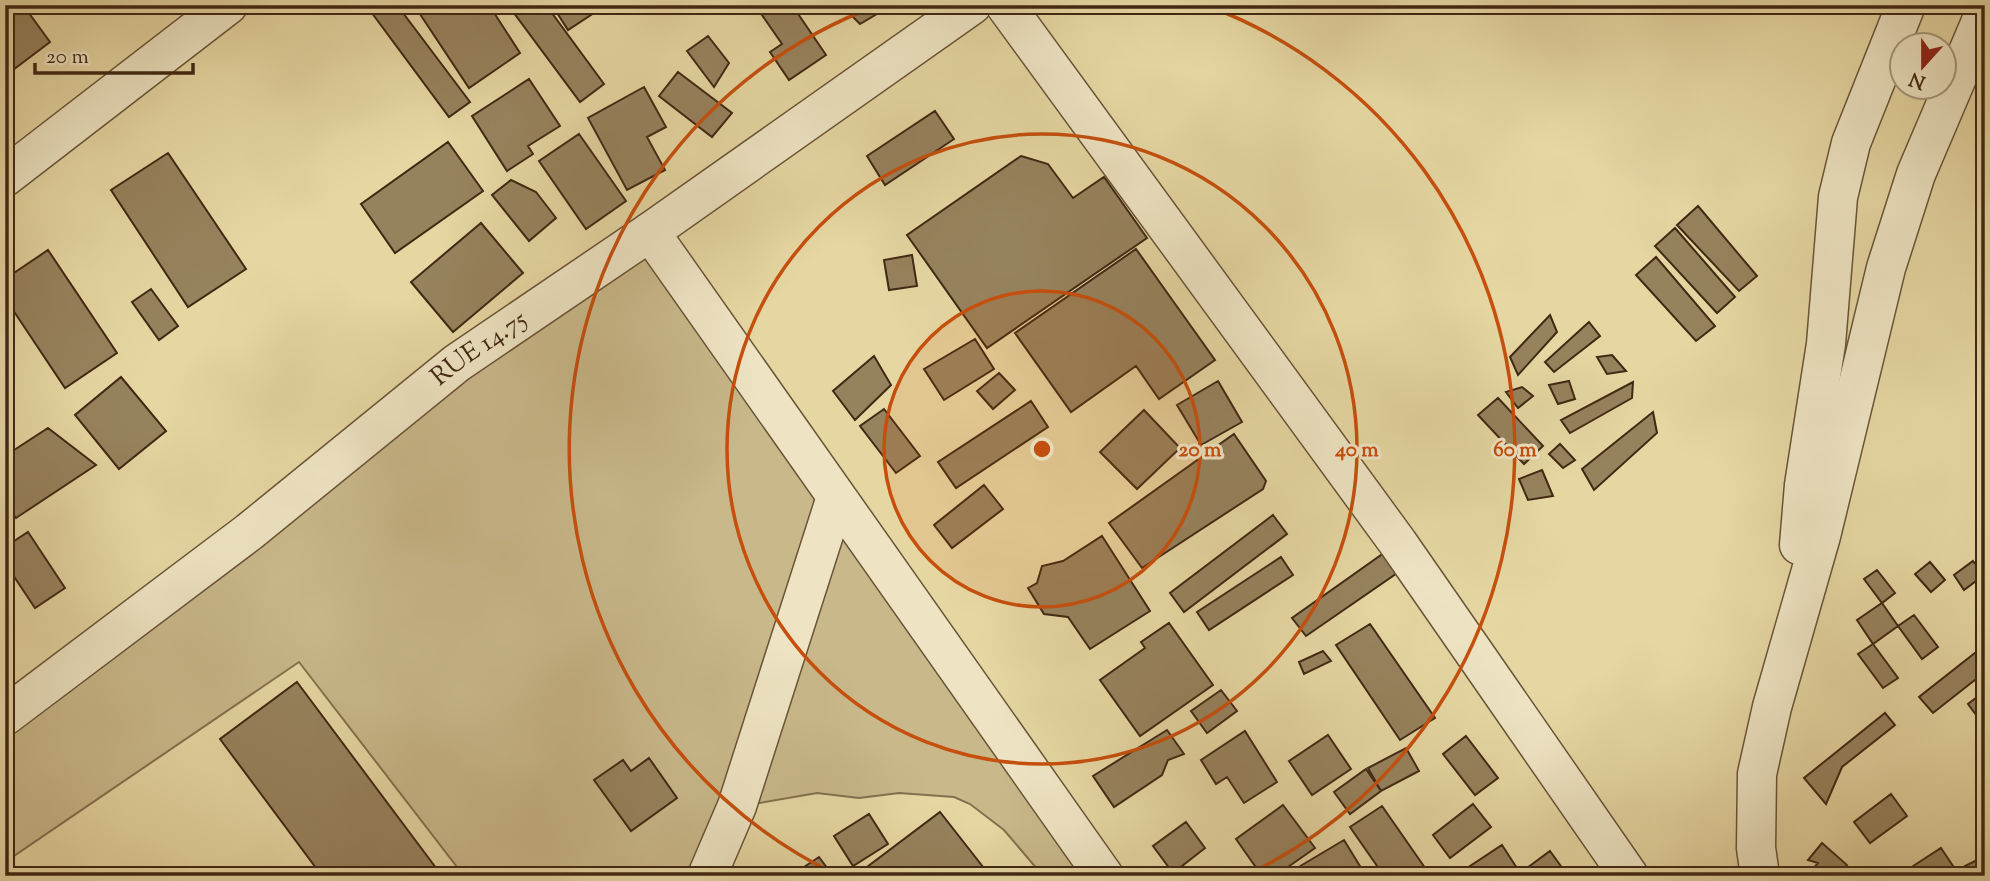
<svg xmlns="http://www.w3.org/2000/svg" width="1990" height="881" font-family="'Sorts Mill Goudy',serif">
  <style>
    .green { fill: #c9b88a; stroke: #84704e; stroke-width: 2 }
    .building { fill: #96825d; stroke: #402813; stroke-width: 2 }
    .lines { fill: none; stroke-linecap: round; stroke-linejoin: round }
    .minor-casing { stroke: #695437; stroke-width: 41 }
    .minor { stroke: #eee4c3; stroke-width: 38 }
    .ring { fill: none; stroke: #c64f0d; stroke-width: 3.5 }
    .labels { text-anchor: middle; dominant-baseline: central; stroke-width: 6; stroke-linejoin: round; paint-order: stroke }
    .street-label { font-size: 26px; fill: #402813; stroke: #eee4c3 }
    .centre { fill: #c64f0d; stroke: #eee4c3; stroke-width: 3.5 }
    .ring-label { font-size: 21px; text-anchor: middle; font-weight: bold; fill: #c64f0d; stroke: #eee4c3; stroke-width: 6; stroke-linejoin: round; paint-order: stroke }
  </style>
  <rect width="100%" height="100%" fill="#e5d6a2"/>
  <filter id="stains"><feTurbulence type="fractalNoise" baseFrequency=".00286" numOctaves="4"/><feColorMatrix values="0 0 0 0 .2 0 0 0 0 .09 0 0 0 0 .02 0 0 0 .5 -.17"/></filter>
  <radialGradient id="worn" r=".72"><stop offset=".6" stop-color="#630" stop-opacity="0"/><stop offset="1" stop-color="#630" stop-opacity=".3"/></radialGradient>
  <path class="green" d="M644,236L1096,876H1043L1004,830L970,804L954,797L899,793L859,798L817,793L731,808L700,876H464L299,662L5,862V736L97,660Z"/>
  <path class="building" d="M5,5H23L50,42L5,76Z
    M366,5H397L470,102L449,117Z
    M414,5H489L520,53L469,88Z
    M508,5H546L604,84L580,102Z
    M552,5H606L568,30Z
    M755,5H792L826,55L789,80L770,52L782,44Z
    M841,5H892L860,24Z
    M708,36L729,63L714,87L687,51Z
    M678,72L732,113L712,137L659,96Z
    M529,79L560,126L528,146L533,154L507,171L472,116Z
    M644,87L666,127L647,137L665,170L627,190L588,118Z
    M935,111L954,139L885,185L867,156Z
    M579,134L626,201L586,229L539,161Z
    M448,142L483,191L395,253L361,204Z
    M168,153L246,269L188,307L111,190Z
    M1021,156L1048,164L1073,198L1104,177L1147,238L987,348L907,235Z
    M511,180L536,192L556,218L529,241L492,195Z
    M1698,206L1757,276L1739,291L1677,225Z
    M481,223L523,273L453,332L411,282Z
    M1675,228L1735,297L1717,313L1655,246Z
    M1136,249L1215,360L1159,399L1136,366L1071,412L1015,333Z
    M48,250L117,353L65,388L5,298V279Z
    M912,255L917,286L889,290L884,260Z
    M1656,257L1715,326L1696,341L1636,275Z
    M151,289L178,326L159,340L132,302Z
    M1550,315L1557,332L1518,375L1510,357Z
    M1589,322L1600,336L1554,372L1545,362Z
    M975,339L994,369L944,400L924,369Z
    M1612,355L1626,371L1607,374L1597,357Z
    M874,356L891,385L855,420L833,391Z
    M999,373L1015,390L993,409L977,391Z
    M121,377L166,431L119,469L75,415Z
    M1218,381L1242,422L1201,445L1177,405Z
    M1569,381L1575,399L1558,404L1549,385Z
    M1633,382L1632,398L1570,433L1561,420Z
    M1522,387L1533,396L1518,408L1506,392Z
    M1498,398L1543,446L1524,464L1478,415Z
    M1031,401L1048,427L956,488L938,462Z
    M884,409L920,456L896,473L860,426Z
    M1144,410L1180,448L1137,489L1100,452Z
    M1653,412L1657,433L1594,490L1582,469Z
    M48,428L96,465L16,518L5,503V456Z
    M1234,434L1266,481L1263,489L1142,568L1109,523Z
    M1560,444L1575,460L1563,468L1549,454Z
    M1542,470L1553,496L1528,500L1519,479Z
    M984,485L1003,509L952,548L934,525Z
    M1273,515L1287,534L1184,612L1170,593Z
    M28,532L65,588L35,608L5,563V547Z
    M1102,536L1150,611L1090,649L1068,617L1044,614L1028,588L1037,583L1042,566L1063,561Z
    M1398,543L1403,569L1306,636L1292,618Z
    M1281,557L1293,575L1209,630L1197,612Z
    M1973,561L1984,575L1964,590L1954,575Z
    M1930,562L1945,580L1931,592L1915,574Z
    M1877,570L1895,593L1882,603L1864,579Z
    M1882,603L1898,626L1873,644L1857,620Z
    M1914,615L1938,647L1922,659L1898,626Z
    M1169,623L1213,685L1140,736L1100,680L1145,648L1141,642Z
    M1370,624L1435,718L1400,740L1336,645Z
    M1873,644L1898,678L1883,688L1858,654Z
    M1985,645V672L1933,713L1919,697Z
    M1323,651L1331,661L1304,674L1299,662Z
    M297,682L442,876H322L220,739Z
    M1221,690L1237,711L1207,733L1191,711Z
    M1985,691V727L1968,704Z
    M1885,713L1895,725L1842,767L1826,804L1804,778Z
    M1167,730L1184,754L1168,760L1162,775L1114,807L1093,776Z
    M1245,731L1277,782L1244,803L1227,777L1216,784L1201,760Z
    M1328,735L1351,769L1312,795L1289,761Z
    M1466,736L1498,778L1475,795L1443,754Z
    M1406,748L1419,771L1381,791L1368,768Z
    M649,758L677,798L631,831L594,780L623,760L631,771Z
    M1366,769L1381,791L1350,814L1334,792Z
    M1891,794L1907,816L1870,843L1854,822Z
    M1473,804L1491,827L1450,858L1433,835Z
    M1283,805L1315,848L1275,876H1262L1236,839Z
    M1382,806L1430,875L1384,876L1350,827Z
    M940,812L987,872L982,876H855Z
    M869,814L888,844L853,866L834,836Z
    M1186,822L1205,848L1173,873L1153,846Z
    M1344,840L1366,876H1302L1297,868Z
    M1822,843L1847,865L1838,876L1808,875L1818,863L1808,860Z
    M1502,845L1522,876H1455Z
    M1941,848L1955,869L1949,876H1910L1907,870Z
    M1550,851L1568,876H1533L1527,868Z
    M1985,856V876H1969L1965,866Z
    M819,857L833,876L792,875Z
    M1235,869L1240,876H1225Z"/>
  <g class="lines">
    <g class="minor-casing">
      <g id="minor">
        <path d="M1005,5L1398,543L1629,876"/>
        <path d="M5,177L228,5"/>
        <path d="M650,232L1104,876"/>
        <path d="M1799,545L1804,485L1826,344L1838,197L1851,143L1906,5"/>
        <path id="s1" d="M5,716L249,532L457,363L650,232L972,5"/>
        <path d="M707,876L737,806L836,497"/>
        <path d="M1760,876L1756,848L1757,774L1772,707L1821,536L1886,268L1916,174L1985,12"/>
      </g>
    </g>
    <use href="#minor" class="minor"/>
  </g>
  <circle cx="1042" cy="449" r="158" fill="#c64f0d" fill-opacity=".12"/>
  <g class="ring">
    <circle cx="1042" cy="449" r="158"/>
    <circle cx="1042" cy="449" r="315"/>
    <path d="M835 874A473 473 0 0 1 876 6M1208 6A473 473 0 0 1 1249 874"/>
  </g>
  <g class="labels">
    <g class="street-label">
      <text stroke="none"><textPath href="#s1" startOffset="600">RUE 14.75</textPath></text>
    </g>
  </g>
  <circle cx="1042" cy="449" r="10" class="centre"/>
  <g class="ring-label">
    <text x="1200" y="456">20 m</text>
    <text x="1357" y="456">40 m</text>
    <text x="1515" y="456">60 m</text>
  </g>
  <rect width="1990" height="881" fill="none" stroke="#e5d6a2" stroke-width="28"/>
  <rect x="7" y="7" width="1976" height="867" fill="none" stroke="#402813" stroke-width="3.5"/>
  <rect x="14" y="14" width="1962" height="853" fill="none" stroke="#402813" stroke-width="2"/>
  <g transform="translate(1923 66) rotate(201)"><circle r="33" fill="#eee4c3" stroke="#a8997d" stroke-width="2"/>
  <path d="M0-5L12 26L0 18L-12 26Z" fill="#8f2418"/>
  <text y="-10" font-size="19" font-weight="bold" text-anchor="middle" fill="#402813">N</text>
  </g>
  <path d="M35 63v10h158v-10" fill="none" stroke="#402813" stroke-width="3.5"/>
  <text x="46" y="63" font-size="21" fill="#402813" stroke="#eee4c3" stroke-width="5" paint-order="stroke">20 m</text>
  <rect width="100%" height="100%" filter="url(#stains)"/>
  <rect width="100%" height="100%" fill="url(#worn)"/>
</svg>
